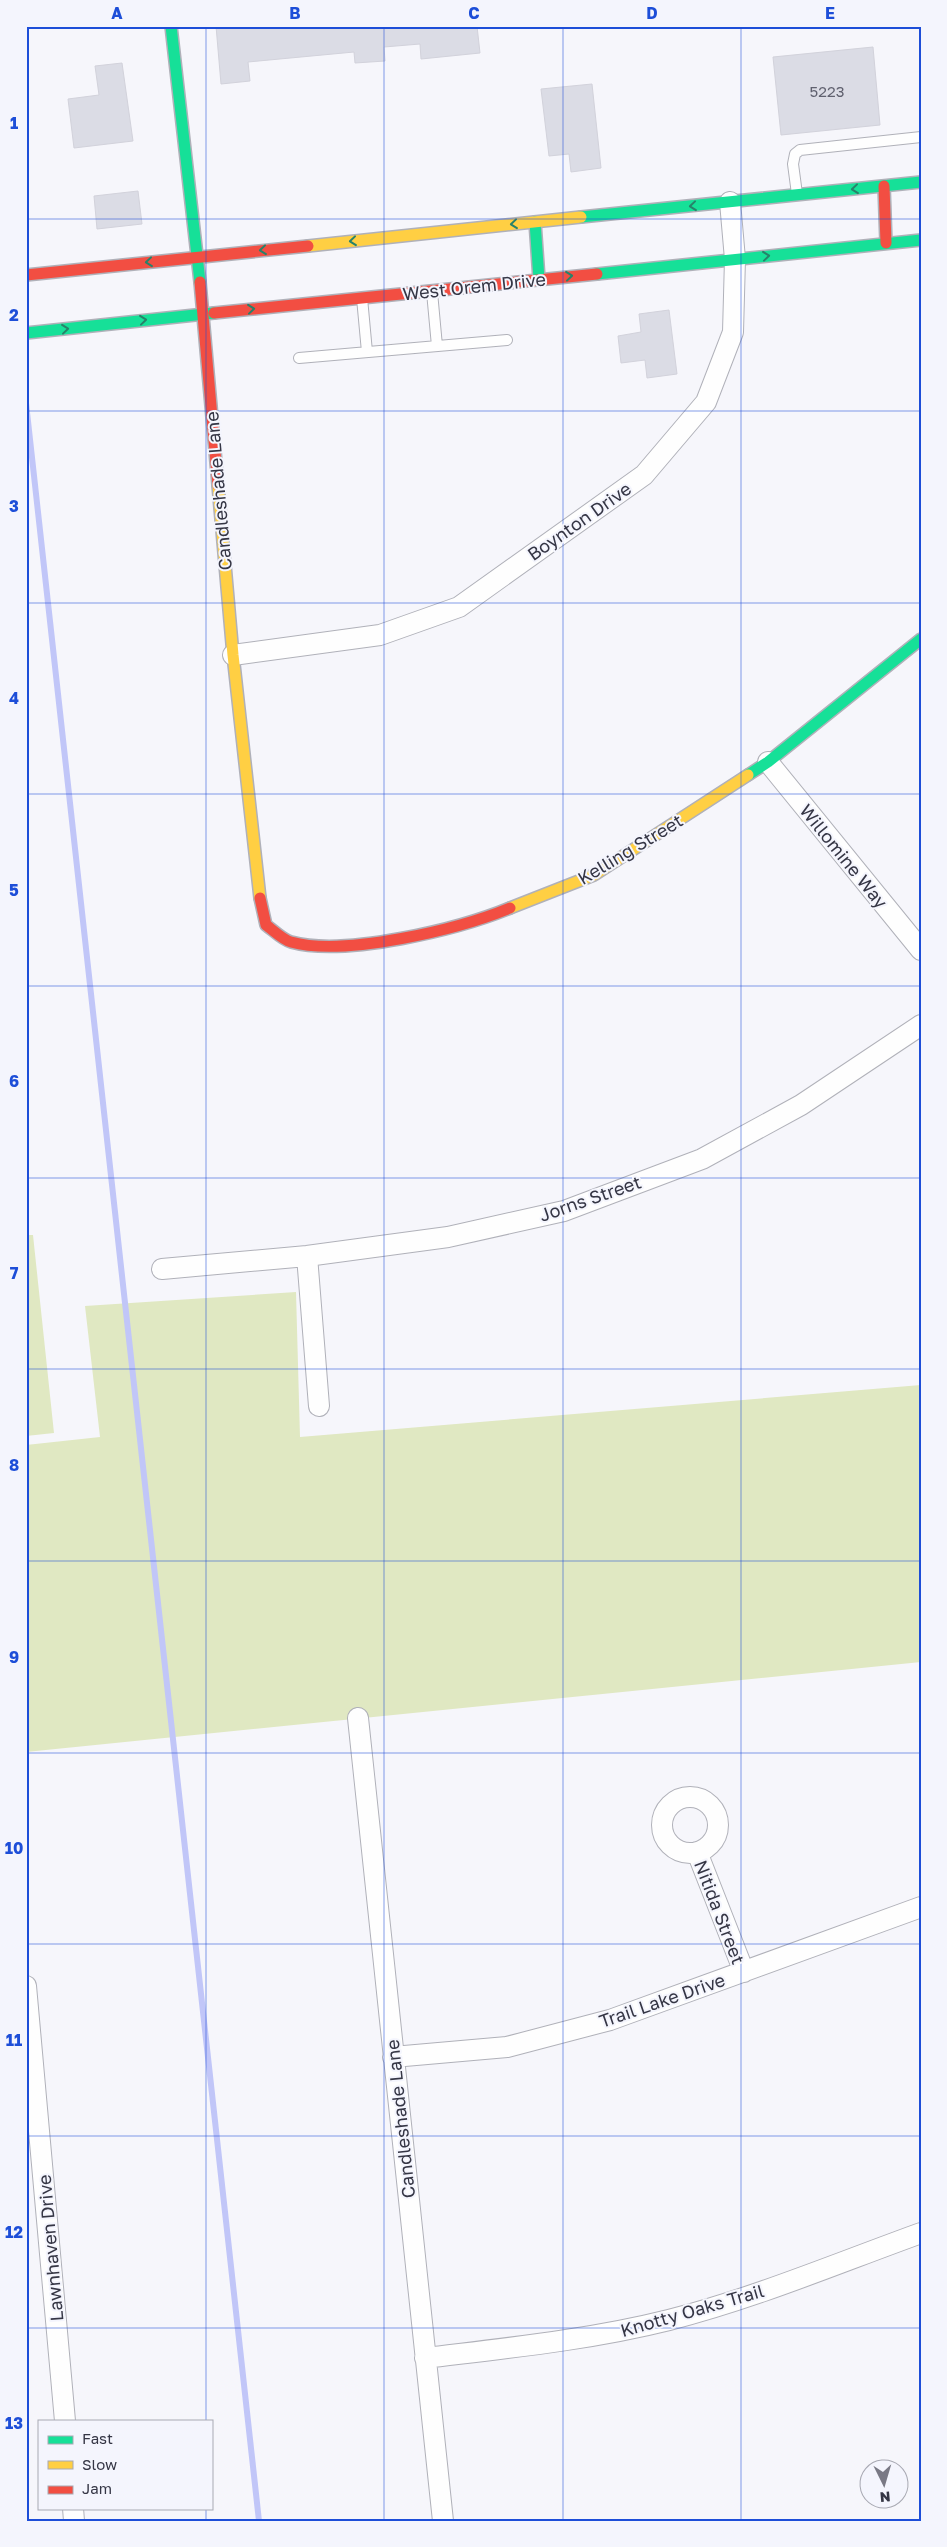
<svg xmlns="http://www.w3.org/2000/svg" width="947" height="2547" font-family="'Golos Text',sans-serif">
  <style>
    .green { fill: #e0e8c2 }
    .lines { fill: none; stroke-linecap: round; stroke-linejoin: round }
    .stream { stroke: #c1c6f8; stroke-width: 6 }
    .building { fill: #dbdce5; stroke: #d2d2db }
    .lane-casing { stroke: #b0b1b9; stroke-width: 12 }
    .street-casing { stroke: #b0b1b9; stroke-width: 22 }
    .fast-casing { stroke: #b0b1b9; stroke-width: 14 }
    .slow-casing { stroke: #b0b1b9; stroke-width: 14 }
    .jam-casing { stroke: #b0b1b9; stroke-width: 14 }
    .lane { stroke: #fefefe; stroke-width: 10 }
    .street { stroke: #fefefe; stroke-width: 20 }
    .fast { stroke: #16e098; stroke-width: 11 }
    .slow { stroke: #ffcf43; stroke-width: 11 }
    .jam { stroke: #f24e42; stroke-width: 11 }
    .oneway { stroke: #27826a }
    .grid { fill: none; stroke: #1d4ed8; stroke-width: 1; stroke-opacity: 0.55 }
    .labels { text-anchor: middle; dominant-baseline: central; stroke-width: 4; stroke-linejoin: round; paint-order: stroke }
    .number-label { font-size: 15px; fill: #60616f }
    .street-label { font-size: 18px; fill: #353645; stroke: #f4f5fd }
    .neatline { fill: none; stroke: #1d4ed8; stroke-width: 2 }
    .grid-label { font-size: 16px; text-anchor: middle; font-weight: bold; fill: #1d4ed8 }
  </style>
  <rect width="100%" height="100%" fill="#f6f6fb"/>
  <path class="green" d="M26,1235H33L54,1433L26,1436Z
    M296,1292L300,1437L921,1385V1662L26,1752V1445L100,1437L85,1306Z"/>
  <g class="lines">
    <path class="stream" d="M26,403L259,2521"/>
  </g>
  <path class="building" d="M216,26H477L480,53L421,59L420,44L384,47L385,61L355,63L354,52L248,62L250,81L221,84Z
    M873,47L880,125L781,135L773,57Z
    M122,63L133,141L74,148L68,99L99,95L95,66Z
    M592,84L601,168L571,172L569,154L549,156L541,89Z
    M138,191L142,224L97,229L94,196Z
    M669,310L677,374L647,378L645,360L621,363L618,336L641,332L639,314Z"/>
  <g class="lines">
    <g class="lane-casing">
      <path id="lane" d="M797,194L793,164L795,154L800,150L921,137
        M432,292L437,346
        M362,298L367,352
        M299,358L507,340"/>
    </g>
    <g class="street-casing">
      <path id="street" d="M233,655L380,635L459,607L644,475L706,402L733,332L735,259L730,202
        M768,762L921,950
        M307,1256L319,1406
        M162,1269L307,1256L448,1237L564,1211L702,1159L801,1105L921,1025
        M358,1718L443,2521
        M662 1825a28 28 0 1 1 56 0a28 28 0 1 1-56 0Z
        M697,1852L744,1972
        M26,1986L65,2421
        M393,2057L507,2047L610,2020L921,1907
        M425,2358C507,2348 589,2340 669,2320C755,2298 838,2263 921,2233
        M73,2508L74,2521"/>
    </g>
    <g class="fast-casing">
      <path id="fast" d="M171,26L200,282
        M581,217L921,182
        M535,222L539,279
        M597,274L921,240
        M26,333L214,313
        M748,775L768,762L921,639"/>
    </g>
    <g class="slow-casing">
      <path id="slow" d="M308,246L581,217
        M218,485L233,655L260,898
        M510,908L594,875L748,775"/>
    </g>
    <g class="jam-casing">
      <path id="jam" d="M884,186L886,243
        M26,275L308,246
        M200,282L218,485
        M214,313L597,274
        M260,898L266,925C273,930 283,940 291,942C345,957 459,929 510,908"/>
    </g>
    <use href="#lane" class="lane"/>
    <use href="#street" class="street"/>
    <use href="#fast" class="fast"/>
    <use href="#slow" class="slow"/>
    <use href="#jam" class="jam"/>
  </g>
  <defs><path id="oneway-chevron" d="M-2-3.5L2.5 0L-2 3.5" fill="none" stroke-width="1.6" stroke-linecap="round" stroke-linejoin="round" transform="scale(1.25)"/></defs>
  <g class="oneway">
    <use href="#oneway-chevron" transform="translate(855 189) rotate(174)"/>
    <use href="#oneway-chevron" transform="translate(693 206) rotate(174)"/>
    <use href="#oneway-chevron" transform="translate(514 224) rotate(174)"/>
    <use href="#oneway-chevron" transform="translate(353 241) rotate(174)"/>
    <use href="#oneway-chevron" transform="translate(263 250) rotate(174)"/>
    <use href="#oneway-chevron" transform="translate(766 256) rotate(-6)"/>
    <use href="#oneway-chevron" transform="translate(149 262) rotate(174)"/>
    <use href="#oneway-chevron" transform="translate(569 276) rotate(-6)"/>
    <use href="#oneway-chevron" transform="translate(251 309) rotate(-6)"/>
    <use href="#oneway-chevron" transform="translate(143 320) rotate(-6)"/>
    <use href="#oneway-chevron" transform="translate(65 329) rotate(-6)"/>
  </g>
  <path class="grid" d="M206,26V2421M384,26V2521M563,26V2521M741,26V2521M26,219H921M26,411H921M26,603H921M26,794H921M26,986H921M26,1178H921M26,1369H921M26,1561H921M26,1753H921M26,1944H921M26,2136H921M26,2328H921M206,2508V2521"/>
  <g class="labels">
    <g class="number-label">
      <text x="827" y="91">5223</text>
    </g>
    <g class="street-label">
      <text transform="translate(474 286) rotate(-6)">West Orem Drive</text>
      <text transform="translate(218 491) rotate(-95)">Candleshade Lane</text>
      <text transform="translate(579 521) rotate(-35)">Boynton Drive</text>
      <text transform="translate(630 849) rotate(-31)">Kelling Street</text>
      <text transform="translate(844 856) rotate(51)">Willomine Way</text>
      <text transform="translate(590 1198) rotate(-19)">Jorns Street</text>
      <text transform="translate(720 1912) rotate(69)">Nitida Street</text>
      <text transform="translate(662 2000) rotate(-19)">Trail Lake Drive</text>
      <text transform="translate(400 2119) rotate(-96)">Candleshade Lane</text>
      <text transform="translate(50 2248) rotate(-95)">Lawnhaven Drive</text>
      <text transform="translate(692 2310) rotate(-16)">Knotty Oaks Trail</text>
    </g>
  </g>
  <rect width="947" height="2547" fill="none" stroke="#f4f5fd" stroke-width="55"/>
  <rect x="38" y="2420" width="175" height="90" fill="#f4f5fd" stroke="#a8a9b3"/>
  <rect x="48" y="2436" width="25" height="8" fill="#16e098" stroke="#a8a9b3"/>
  <text x="82" y="2444" font-size="15" fill="#353645">Fast</text>
  <rect x="48" y="2461" width="25" height="8" fill="#ffcf43" stroke="#a8a9b3"/>
  <text x="82" y="2470" font-size="15" fill="#353645">Slow</text>
  <rect x="48" y="2486" width="25" height="8" fill="#f24e42" stroke="#a8a9b3"/>
  <text x="82" y="2494" font-size="15" fill="#353645">Jam</text>
  <g transform="translate(884 2484) rotate(175)"><circle r="24" fill="#f4f5fd" stroke="#a8a9b3"/>
  <path d="M0-4L9 19L0 12L-9 19Z" fill="#797985"/>
  <text y="-8" font-size="14" font-weight="bold" text-anchor="middle" fill="#353645">N</text>
  </g>
  <rect x="28" y="28" width="892" height="2492" class="neatline"/>
  <g class="grid-label">
    <text x="117" y="19">A</text>
    <text x="295" y="19">B</text>
    <text x="474" y="19">C</text>
    <text x="652" y="19">D</text>
    <text x="830" y="19">E</text>
    <text x="14" y="129">1</text>
    <text x="14" y="321">2</text>
    <text x="14" y="512">3</text>
    <text x="14" y="704">4</text>
    <text x="14" y="896">5</text>
    <text x="14" y="1087">6</text>
    <text x="14" y="1279">7</text>
    <text x="14" y="1471">8</text>
    <text x="14" y="1663">9</text>
    <text x="14" y="1854">10</text>
    <text x="14" y="2046">11</text>
    <text x="14" y="2238">12</text>
    <text x="14" y="2429">13</text>
  </g>
</svg>
